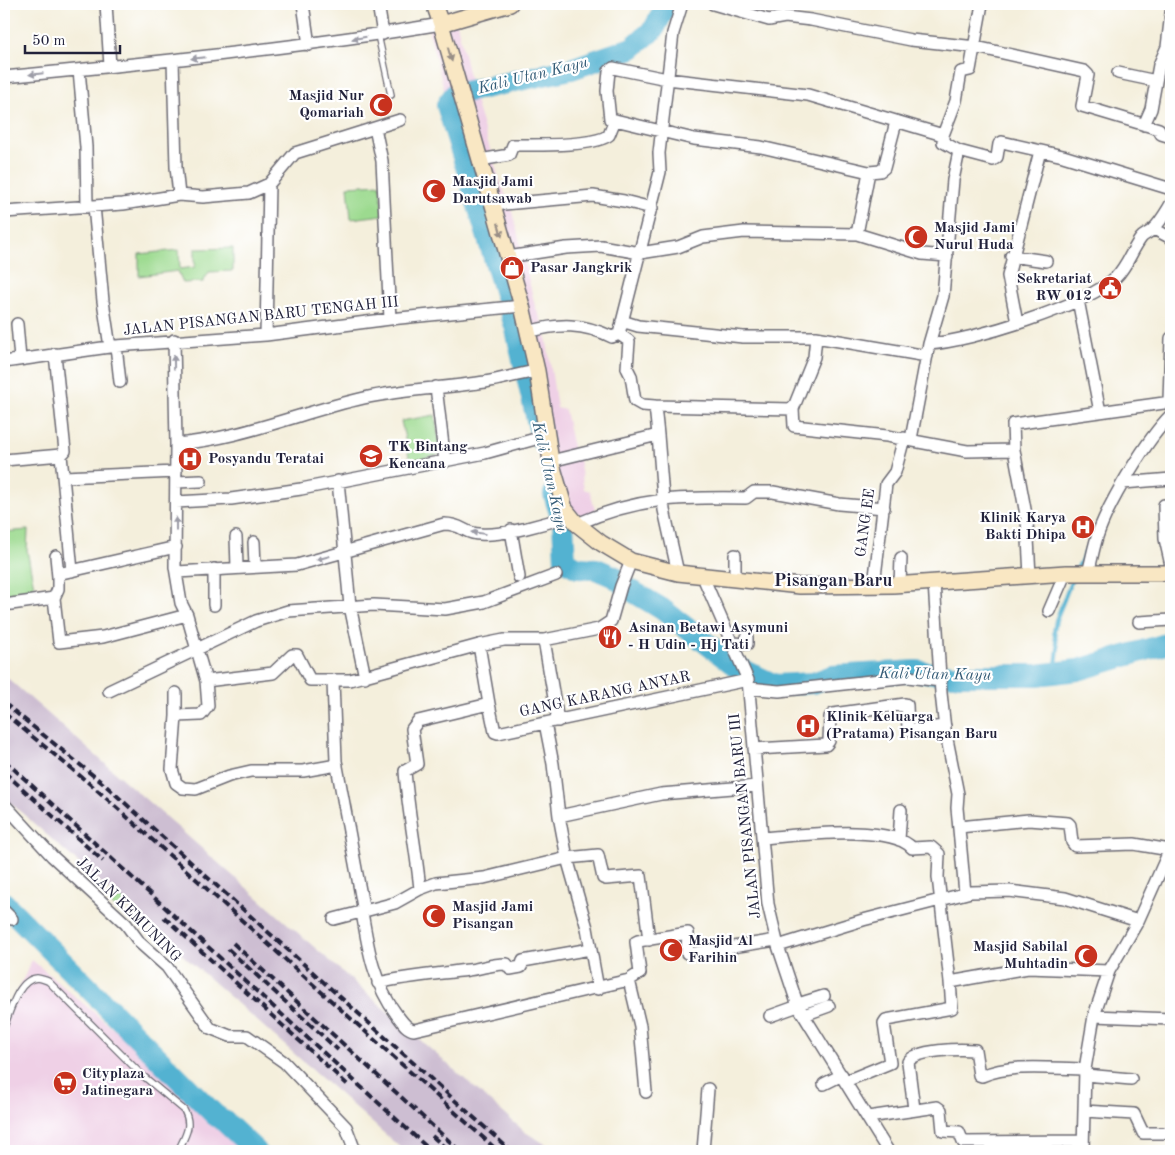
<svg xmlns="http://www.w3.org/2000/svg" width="1175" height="1155" font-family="'Old Standard TT',serif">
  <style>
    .built { fill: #efd0e6 }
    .industrial { fill: #cdbed2 }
    .green { fill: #9cda8f; stroke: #5f7e65 }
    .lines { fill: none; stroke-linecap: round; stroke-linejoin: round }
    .stream { stroke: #52b2d1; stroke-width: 4 }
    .river { stroke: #52b2d1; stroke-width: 22 }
    .lane-casing { stroke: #6c6a73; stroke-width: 8 }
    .street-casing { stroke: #6c6a73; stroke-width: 14 }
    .secondary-casing { stroke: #6c6a73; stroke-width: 18 }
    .lane { stroke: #fff; stroke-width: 5.5 }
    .street { stroke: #fff; stroke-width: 11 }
    .secondary { stroke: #f9e7c3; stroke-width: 15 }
    .rail { stroke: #22223b; stroke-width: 4; stroke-dasharray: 8 4; stroke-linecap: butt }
    .oneway { fill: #9c9ca7 }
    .oneway2 { fill: #988e86 }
    .labels { text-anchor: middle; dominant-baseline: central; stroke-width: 4.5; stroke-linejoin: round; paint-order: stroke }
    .poi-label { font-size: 15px; font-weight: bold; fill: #22223b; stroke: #fff; text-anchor: start }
    .street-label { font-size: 15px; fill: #22223b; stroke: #fff }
    .water-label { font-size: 16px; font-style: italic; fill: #355c77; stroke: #fff }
    .quarter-label { font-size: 18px; font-weight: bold; fill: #22223b; stroke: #fff }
  </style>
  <rect width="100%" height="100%" fill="#fff"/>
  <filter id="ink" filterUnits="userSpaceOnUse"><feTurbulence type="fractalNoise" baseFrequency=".02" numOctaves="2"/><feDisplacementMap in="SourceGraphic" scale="10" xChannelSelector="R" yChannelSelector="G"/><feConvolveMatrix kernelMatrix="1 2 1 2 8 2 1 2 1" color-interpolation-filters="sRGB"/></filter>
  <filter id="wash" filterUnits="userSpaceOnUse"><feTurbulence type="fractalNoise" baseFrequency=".0096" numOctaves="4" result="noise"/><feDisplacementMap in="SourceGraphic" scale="20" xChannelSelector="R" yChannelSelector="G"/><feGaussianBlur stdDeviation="1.12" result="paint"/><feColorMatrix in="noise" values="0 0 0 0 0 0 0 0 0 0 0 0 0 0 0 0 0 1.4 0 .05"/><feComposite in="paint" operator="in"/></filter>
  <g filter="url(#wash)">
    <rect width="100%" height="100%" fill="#f4efdc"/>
    <path class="built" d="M456,19L473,94L498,175L514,218L535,306L545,329L557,408L565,410L574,453L579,459L584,489L590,491L596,514L582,517L577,512L570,513L542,439L515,326L457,138L429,32L430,25Z
      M32,960L215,1115L252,1151H4V1020Z"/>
    <path class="industrial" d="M4,675L525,1132L557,1151H404L4,797Z"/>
    <path class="green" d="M380,184L383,215L351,219L348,186Z
      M233,248V271L209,272L203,282L183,283L178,271L139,276V254L179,250L180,269L195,267V249Z
      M435,415L441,454L410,461L401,421Z
      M28,530L27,550L35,592L4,597V532Z
      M114,891L129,906L121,914L106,899Z"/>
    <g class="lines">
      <path class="stream" d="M1077,569L1091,542
        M1055,673L1058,648L1054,632L1056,620L1073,577"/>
      <path class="river" d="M542,441L515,326L447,105L455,94L571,69L632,48L654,29L667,4
        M554,494L563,523L565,561L578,568L596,569L615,577L627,588L662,609L737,667L775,685L813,683L832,676L916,671L954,675H1037L1078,670L1166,644
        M4,903L215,1115L224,1121L256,1151"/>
    </g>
  </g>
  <g filter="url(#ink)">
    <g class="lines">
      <g class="lane-casing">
        <path id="lane" d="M378,35L391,95
          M4,1027C10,1012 18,979 37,978C40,978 45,980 48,981L142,1075L184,1110C193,1126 185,1136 178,1151"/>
      </g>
      <g class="street-casing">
        <path id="street" d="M106,4L110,66
          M303,4L309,45
          M378,4L383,34
          M713,4L769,20L785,17L811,20L911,40L976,47L1084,71L1088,75L1082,106L1159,129L1161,134L1171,137
          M173,60L176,167L179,195
          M79,70L86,147L87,207
          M1118,73L1156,81
          M4,77C150,63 296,48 441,24
          M615,120L610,119L607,91L609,71L613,68L667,79L808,95L943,135V142L959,151L993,160L997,157L999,144L1002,142L1063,156L1171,189
          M1144,125L1151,109L1159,65L1167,47L1171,13
          M375,128L382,161L390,319
          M943,135L956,101L961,72L970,70L982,4
          M480,160L509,155L513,145C534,145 593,147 609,135L615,120L694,139L761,147L869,172L857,234L922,254L947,256
          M869,172L880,171L884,168L896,122
          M493,205L593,196L624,201L652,208
          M94,206L103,301L110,347
          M4,212L123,204L179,195L203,197L249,193L269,184L295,153L400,120
          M1154,229L1171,238
          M1011,256L1046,261
          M508,257L566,248L601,246L640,253L678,247L703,237L744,232L857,234
          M1078,300L1100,412
          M622,321L638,326L743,337H816L927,356
          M1017,323L1008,276L1040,151
          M17,324L20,359
          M528,332C559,323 583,323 612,337L619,334L660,172L659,153L673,33L682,4
          M619,334L629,341L627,368L631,376L635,401L642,405L655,406
          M266,335L269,184
          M174,340L176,444L175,567L181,603L187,615L206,681L273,673L292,655H297L310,680H350L479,645L504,640H544L599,629L611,621L621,586L631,561
          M929,344C971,341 1086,306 1116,277C1127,266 1132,250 1141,238C1144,234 1150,233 1153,229C1160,223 1166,212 1171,204
          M116,346L120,382
          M55,354L65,451L61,455L72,571
          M4,362L116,346L266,335L390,319L522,306
          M436,387L445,462
          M1169,401L1171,338
          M793,409L814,357L816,337
          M658,435L664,510L678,573
          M911,439L929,344L943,296L953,180L959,151
          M176,444C241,439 301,412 364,398C404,389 445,388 485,382C502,379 519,374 537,371
          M1014,450L1013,424L1171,402
          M4,460L61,455
          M551,461L658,435L655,406L793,409L794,426L887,436L967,451L1014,450L1027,520L1030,576
          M64,477L176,472
          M338,481L350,606L365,677
          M176,482L201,481
          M1123,483L1171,479
          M176,502L231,499L301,489L485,453L546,436
          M1164,505L1165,539L1171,565
          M577,524C639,497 680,497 746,498L754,492H773L839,504L884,508
          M511,530L519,577
          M236,537L237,567
          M254,542L255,566
          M56,556L58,577
          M214,569V605
          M177,572L297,565L444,524C463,524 464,534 480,534C504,536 548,523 571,515
          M1088,573C1092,559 1094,544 1099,531C1111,499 1147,439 1171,415
          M703,577L748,680L768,904L778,946L798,1006L888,1151
          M735,580V555
          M934,582L941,693L945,729L958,794L957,808L965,893
          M900,584L901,558
          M874,585L886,484L895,472L904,438
          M54,598L59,642L103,637L187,615
          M54,598L58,589V577L62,573L176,547
          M4,605L54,598
          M1049,611L1065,574
          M1139,622L1171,620
          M544,640L558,721
          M733,643L747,644V637
          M333,681L336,761L364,912
          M749,688L779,691L908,677L941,681
          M109,691L256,621L288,611L374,605L445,609L484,602L556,575
          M176,693V716L201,715L208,706L206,681
          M489,704L495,732L498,733L748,680
          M176,716L172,769L176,783L183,788L196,789L229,776L251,771H303L337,765
          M545,723L553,764L559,816L567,858L598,855L603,878L606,879L641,876L649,940
          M754,749L826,745L829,741L830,717L833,714L905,704L907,705L908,730L945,726
          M4,804L52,856L126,924L140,943L167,967L210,1028L230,1036H247L284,1062L346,1127L355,1151
          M559,816L661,794L757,786
          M959,827L1029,820L1068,823L1070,825L1072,842L1075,846L1134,844L1170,850
          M762,838C794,836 891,823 912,848L931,847L939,854L938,877L950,982L1028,968L1109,971
          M899,840L901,810
          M420,889C416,849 408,811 405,771L417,764L412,729L418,721L489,704L479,645
          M4,911L12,919
          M362,912C368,949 374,985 397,1015C402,1021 406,1029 414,1030L629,980L640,973L636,942L638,941L688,933L687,953L689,954L776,940
          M334,919L395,903L420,889L436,883L484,878L567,858L587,928L598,989
          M778,946L863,920L971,892L1009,891L1065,898L1138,921
          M629,980L640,1026L646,1092
          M378,983C408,976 438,974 468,970C481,969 494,963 507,964L510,969L521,967L523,961L590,949
          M798,1004L824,996
          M804,1015L829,1006
          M770,1016L798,1006
          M1094,1016L1171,1019
          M1085,1075L1131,1079
          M846,1081L890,1063L884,1023L886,1020L952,1008L950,982
          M824,1084L842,1075
          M914,1109L908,1062C916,1049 960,1049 975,1050L979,1075L982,1076C1012,1063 1053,1069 1085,1069
          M1084,1111L1134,1114L1143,1133H1171
          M868,1117L937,1107L941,1110L943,1131L959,1132L963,1142L1083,1141
          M703,1151L708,1089
          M1083,1151L1085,1069L1094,1016L1109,971L1138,921L1171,847"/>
      </g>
      <g class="secondary-casing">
        <path id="secondary" d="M434,4L441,24L522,306L537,371L551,461L565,509L577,524L601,543L631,561L678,573L800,586L893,585L1066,573H1171
          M441,24L510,4"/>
      </g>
      <use href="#lane" class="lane"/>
      <use href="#street" class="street"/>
      <use href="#secondary" class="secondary"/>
      <path class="rail" d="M4,703L105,785L511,1151
        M4,713L96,789L498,1151
        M4,760L431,1151
        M4,772L103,861
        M164,917L349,1086
        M233,943L460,1151
        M228,949L338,1050
        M432,1136L449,1151"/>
    </g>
    <defs><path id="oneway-solid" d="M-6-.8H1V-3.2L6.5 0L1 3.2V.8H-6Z" transform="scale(1.25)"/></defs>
    <g class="oneway">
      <use href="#oneway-solid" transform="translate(359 38) rotate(171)"/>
      <use href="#oneway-solid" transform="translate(198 58) rotate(174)"/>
      <use href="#oneway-solid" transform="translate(36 74) rotate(174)"/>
      <use href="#oneway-solid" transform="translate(174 362) rotate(-91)"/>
      <use href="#oneway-solid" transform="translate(176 524) rotate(-90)"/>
      <use href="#oneway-solid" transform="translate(478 533) rotate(-173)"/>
      <use href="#oneway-solid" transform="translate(323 558) rotate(165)"/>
    </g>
    <g class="oneway2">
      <use href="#oneway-solid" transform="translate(450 55) rotate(74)"/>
      <use href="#oneway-solid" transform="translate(500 230) rotate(74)"/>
    </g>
  </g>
  <defs>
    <g id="mosque-disc" transform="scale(1.25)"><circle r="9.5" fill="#c8321e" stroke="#fff"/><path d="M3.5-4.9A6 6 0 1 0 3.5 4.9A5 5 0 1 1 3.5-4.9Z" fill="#fff"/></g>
    <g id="shop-disc" transform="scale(1.25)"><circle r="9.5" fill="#c8321e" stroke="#fff"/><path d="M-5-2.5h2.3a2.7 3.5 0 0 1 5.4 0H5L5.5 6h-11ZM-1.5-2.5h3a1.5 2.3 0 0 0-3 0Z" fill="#fff"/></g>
    <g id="civic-disc" transform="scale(1.25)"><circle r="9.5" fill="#c8321e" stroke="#fff"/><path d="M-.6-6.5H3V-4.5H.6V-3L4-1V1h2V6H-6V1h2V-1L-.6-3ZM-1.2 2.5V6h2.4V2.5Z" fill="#fff"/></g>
    <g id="school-disc" transform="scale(1.25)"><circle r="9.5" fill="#c8321e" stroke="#fff"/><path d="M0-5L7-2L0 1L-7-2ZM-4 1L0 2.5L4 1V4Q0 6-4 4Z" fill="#fff"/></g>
    <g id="hospital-disc" transform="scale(1.25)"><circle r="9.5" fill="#c8321e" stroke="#fff"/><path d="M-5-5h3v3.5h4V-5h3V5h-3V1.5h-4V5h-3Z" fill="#fff"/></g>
    <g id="restaurant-disc" transform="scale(1.25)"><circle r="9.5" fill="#c8321e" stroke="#fff"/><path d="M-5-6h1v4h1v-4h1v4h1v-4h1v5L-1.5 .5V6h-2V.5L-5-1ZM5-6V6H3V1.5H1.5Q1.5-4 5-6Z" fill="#fff"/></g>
    <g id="supermarket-disc" transform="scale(1.25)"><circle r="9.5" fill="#c8321e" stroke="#fff"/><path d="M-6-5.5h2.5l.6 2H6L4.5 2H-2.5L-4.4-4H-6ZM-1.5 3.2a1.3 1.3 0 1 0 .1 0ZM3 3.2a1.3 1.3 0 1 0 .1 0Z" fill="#fff"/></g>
  </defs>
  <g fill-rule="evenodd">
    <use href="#mosque-disc" x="381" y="105"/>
    <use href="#mosque-disc" x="434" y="191"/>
    <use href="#mosque-disc" x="916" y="237"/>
    <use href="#shop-disc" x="512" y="268"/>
    <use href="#civic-disc" x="1110" y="288"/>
    <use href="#school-disc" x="371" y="456"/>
    <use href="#hospital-disc" x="190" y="459"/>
    <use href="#hospital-disc" x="1083" y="527"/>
    <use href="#restaurant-disc" x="610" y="637"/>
    <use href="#hospital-disc" x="808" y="726"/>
    <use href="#mosque-disc" x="434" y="916"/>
    <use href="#mosque-disc" x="671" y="950"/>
    <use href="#mosque-disc" x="1086" y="956"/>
    <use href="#supermarket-disc" x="65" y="1083"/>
  </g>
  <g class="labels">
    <g class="poi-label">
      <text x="364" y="96" text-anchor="end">Masjid Nur<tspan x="364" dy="17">Qomariah</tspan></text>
      <text x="452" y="182">Masjid Jami<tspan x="452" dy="17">Darutsawab</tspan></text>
      <text x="934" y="228">Masjid Jami<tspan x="934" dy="17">Nurul Huda</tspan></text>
      <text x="530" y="268">Pasar Jangkrik</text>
      <text x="1092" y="279" text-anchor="end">Sekretariat<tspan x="1092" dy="17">RW 012</tspan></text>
      <text x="388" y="447">TK Bintang<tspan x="388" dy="17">Kencana</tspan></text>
      <text x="208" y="459">Posyandu Teratai</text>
      <text x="1066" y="518" text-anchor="end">Klinik Karya<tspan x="1066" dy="17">Bakti Dhipa</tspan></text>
      <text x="628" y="628">Asinan Betawi Asymuni<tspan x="628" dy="17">- H Udin - Hj Tati</tspan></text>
      <text x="826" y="717">Klinik Keluarga<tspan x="826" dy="17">(Pratama) Pisangan Baru</tspan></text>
      <text x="452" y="907">Masjid Jami<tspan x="452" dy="17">Pisangan</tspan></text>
      <text x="688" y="941">Masjid Al<tspan x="688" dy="17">Farihin</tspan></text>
      <text x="1068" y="947" text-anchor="end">Masjid Sabilal<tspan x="1068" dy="17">Muhtadin</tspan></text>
      <text x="82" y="1074">Cityplaza<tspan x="82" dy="17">Jatinegara</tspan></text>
    </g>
    <g class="street-label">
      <text transform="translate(261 317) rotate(-6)">JALAN PISANGAN BARU TENGAH III</text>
      <text transform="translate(866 523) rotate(-82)">GANG EE</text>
      <text transform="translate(605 695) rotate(-12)">GANG KARANG ANYAR</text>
      <text transform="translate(746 816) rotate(-96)">JALAN PISANGAN BARU III</text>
      <text transform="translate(128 910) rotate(45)">JALAN KEMUNING</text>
    </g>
    <g class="water-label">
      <text transform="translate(533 76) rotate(-14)">Kali Utan Kayu</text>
      <text transform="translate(549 477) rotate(77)">Kali Utan Kayu</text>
      <text transform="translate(935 675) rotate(1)">Kali Utan Kayu</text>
    </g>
    <g class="quarter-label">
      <text x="833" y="581">Pisangan Baru</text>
    </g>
  </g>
  <rect width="1175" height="1155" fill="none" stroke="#fff" stroke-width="20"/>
  <path d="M25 45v8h95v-8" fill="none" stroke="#22223b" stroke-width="2.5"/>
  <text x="32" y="45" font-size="15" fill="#22223b" stroke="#ffffff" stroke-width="4" paint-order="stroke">50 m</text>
</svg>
